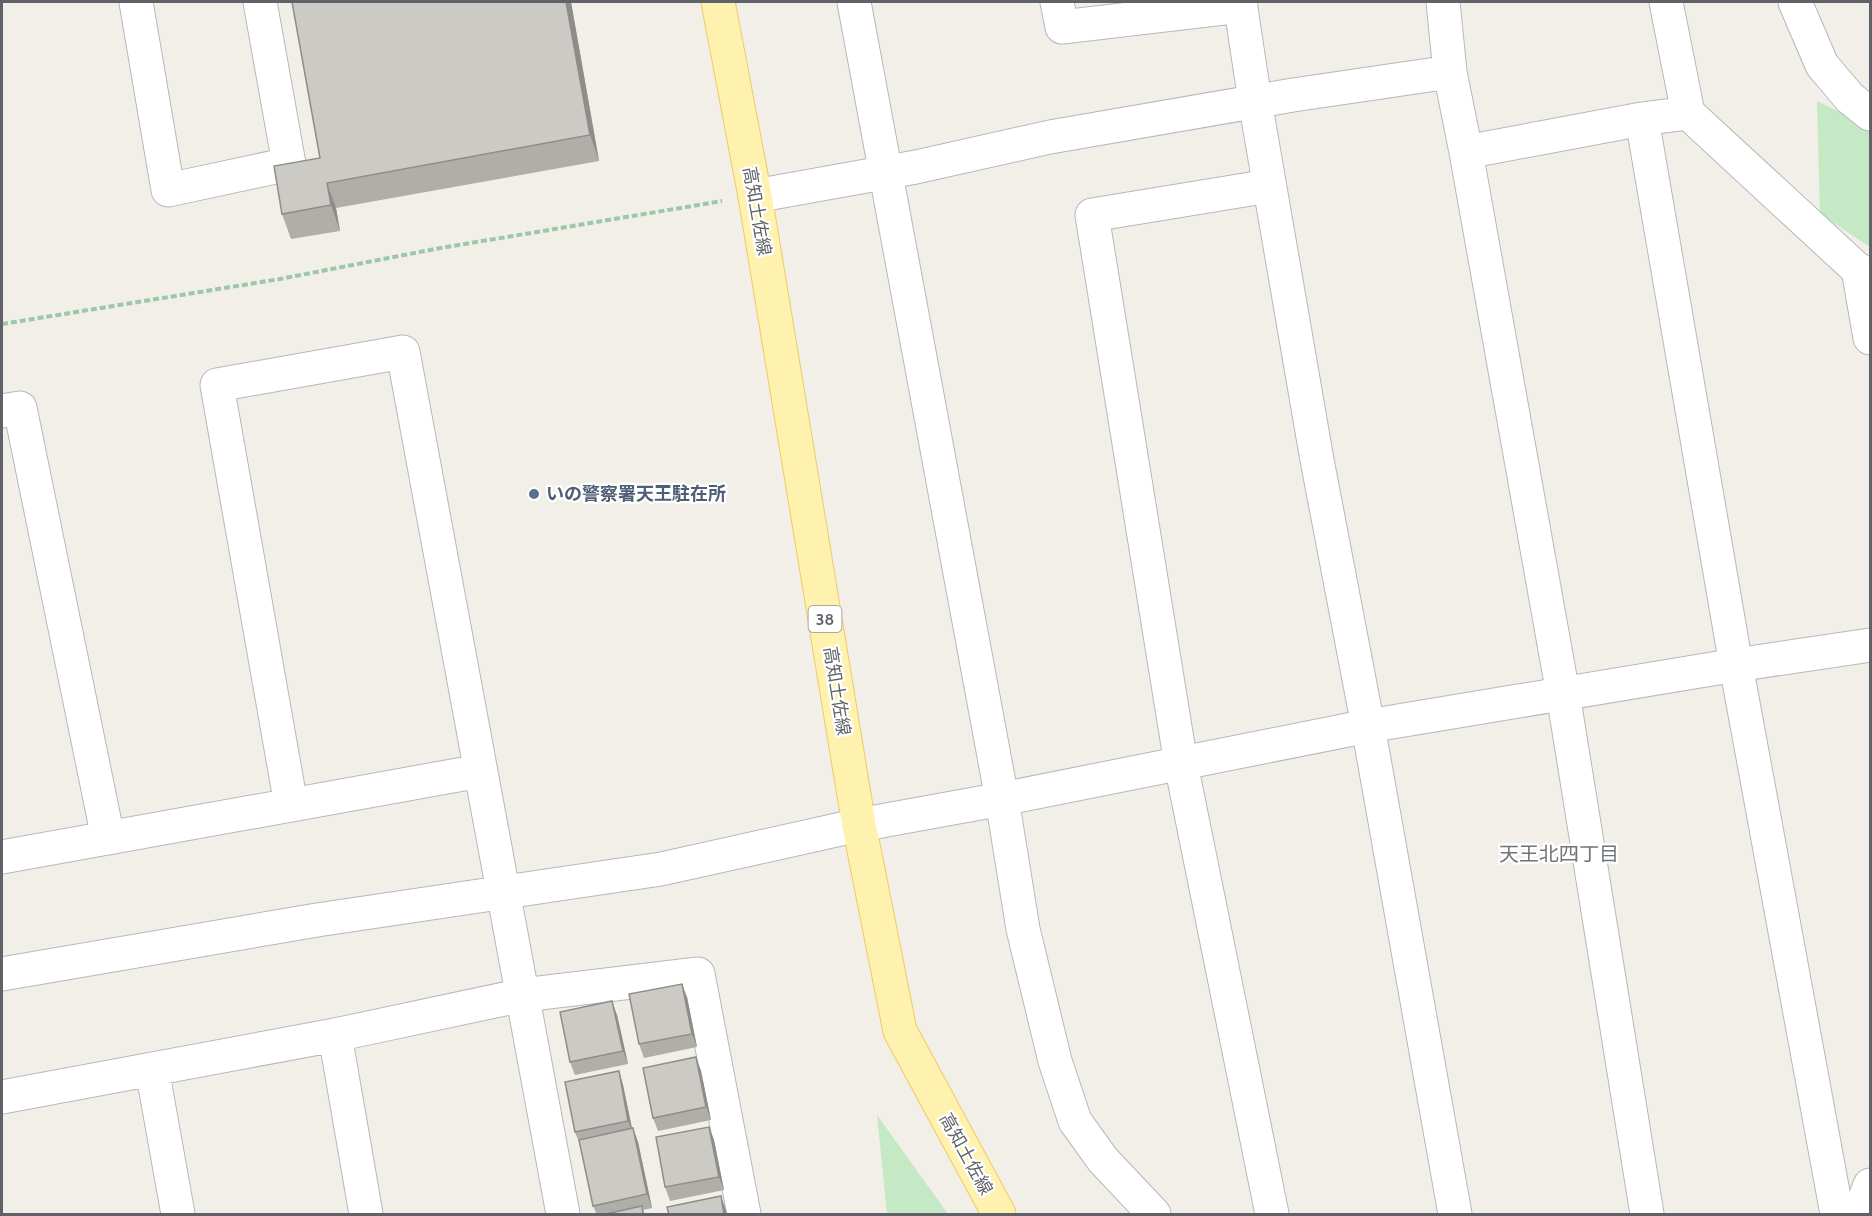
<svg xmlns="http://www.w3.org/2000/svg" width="1872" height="1216" font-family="Cabin,'Noto Sans JP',sans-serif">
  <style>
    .green { fill: #c5e8c5 }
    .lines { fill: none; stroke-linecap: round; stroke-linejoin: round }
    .street-casing { stroke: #b5b8bc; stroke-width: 35 }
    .primary-casing { stroke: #f2c960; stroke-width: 35 }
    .path { stroke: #9cc7a9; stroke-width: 4; stroke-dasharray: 6 3; stroke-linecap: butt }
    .street { stroke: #fff; stroke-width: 33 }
    .primary { stroke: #fff2af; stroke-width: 33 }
    .wall { fill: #afaea9 }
    .shaded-wall { fill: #8f8d8a }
    .building { fill: #cccac5; stroke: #8f8d8a; stroke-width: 1.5 }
    .service-dot { fill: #5c6f8a; stroke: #fff; stroke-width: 2 }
    .labels { text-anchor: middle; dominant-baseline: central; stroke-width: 4.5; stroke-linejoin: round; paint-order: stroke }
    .shield { fill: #fff; stroke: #8f9295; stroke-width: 1.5 }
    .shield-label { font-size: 16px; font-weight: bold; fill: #5f6368 }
    .street-label { font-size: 18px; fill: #5f6368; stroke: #fff }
    .service-label { font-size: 18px; font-weight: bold; fill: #4e5e75; stroke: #fff; text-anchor: start }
    .neighbourhood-label { font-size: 20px; fill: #70757a; stroke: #fff }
  </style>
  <rect width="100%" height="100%" fill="#f1efe8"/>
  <path class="green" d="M1817,101L1870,127V247L1820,214Z
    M877,1115L948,1214H887Z"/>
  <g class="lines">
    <g class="street-casing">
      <path id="street" d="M136,2L168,190L289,164L260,2
        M854,2L1002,799L1023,929L1055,1061L1075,1121L1103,1160L1154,1214
        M1057,2L1062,27L1241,6
        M1240,2L1255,101L1317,460L1368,726L1455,1214
        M1443,2L1450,72L1466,152L1642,119L1688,113
        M1666,2L1688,113L1870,281
        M1795,2L1822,65L1850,98L1870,114
        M1642,119L1736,665L1837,1214
        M1466,152L1563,694L1647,1214
        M1269,186L1092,215L1181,764L1272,1214
        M755,196L916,167L1050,137L1293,95L1450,72
        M1858,269L1870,338
        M2,411L20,408L108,838
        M291,805L217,385L403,352C456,639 510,927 563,1214
        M2,857L480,771
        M2,974L317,920L661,869L859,825L1002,799L1368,726L1736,665L1870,645
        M335,1035L366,1214
        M152,1069L178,1214
        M2,1097L335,1035L523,995L698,974L744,1214
        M1859,1214L1870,1185"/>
    </g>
    <g class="primary-casing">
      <path id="primary" d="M718,2L755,196L859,825L900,1031L999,1214"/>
    </g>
    <path class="path" d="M2,324L280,279L435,249L722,201"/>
    <use href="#street" class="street"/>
    <use href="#primary" class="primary"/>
  </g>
  <path class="wall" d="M292,2H571L599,161L336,208L340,231L291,239L282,214L320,158Z
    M687,997L697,1047L644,1058L639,1044Z
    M617,1015L628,1064L575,1075L570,1062Z
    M696,1057L701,1071L711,1120L658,1131L653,1118Z
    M619,1071L623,1085L632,1128L638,1142L652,1208L643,1210L645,1215H597L593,1206L580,1145L575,1132Z
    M709,1127L714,1140L724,1190L670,1201L665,1187Z"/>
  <path class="shaded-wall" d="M566,2H571L599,161L590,135Z
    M327,183L336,208L340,231L331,205Z
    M682,984L687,997L697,1047L692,1034Z
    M612,1001L617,1015L628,1064L623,1051Z
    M696,1057L701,1071L711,1120L706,1107Z
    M619,1071L623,1085L633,1134L628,1121Z
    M709,1127L714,1140L724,1190L719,1177Z
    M633,1128L638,1142L652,1208L647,1194Z
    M721,1196L726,1210L727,1215H724Z"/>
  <path class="building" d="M292,2H566L590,135L327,183L331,205L282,214L274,166L320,158Z
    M682,984L692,1034L639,1044L629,994Z
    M612,1001L623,1051L570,1062L560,1012Z
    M696,1057L706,1107L653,1118L643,1068Z
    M619,1071L628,1121L575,1132L565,1082Z
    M709,1127L719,1177L665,1187L656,1137Z
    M633,1128L647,1194L593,1206L579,1140Z
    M721,1196L724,1215H669L667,1207Z
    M642,1206L643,1215H601Z"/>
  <circle class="service-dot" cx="534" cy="494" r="6"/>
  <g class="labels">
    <rect class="shield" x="808.5" y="606" width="33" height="26" rx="4.5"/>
    <g class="shield-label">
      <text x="825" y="619">38</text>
    </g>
    <g class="street-label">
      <text transform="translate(757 211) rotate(80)">高知土佐線</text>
      <text transform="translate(837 691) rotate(81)">高知土佐線</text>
      <text transform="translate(966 1154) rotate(61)">高知土佐線</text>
    </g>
    <g class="service-label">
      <text x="546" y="494">いの警察署天王駐在所</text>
    </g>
    <g class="neighbourhood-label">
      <text x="1559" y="854">天王北四丁目</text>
    </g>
  </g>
  <rect width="1872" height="1216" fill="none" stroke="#5f6368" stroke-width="6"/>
</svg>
